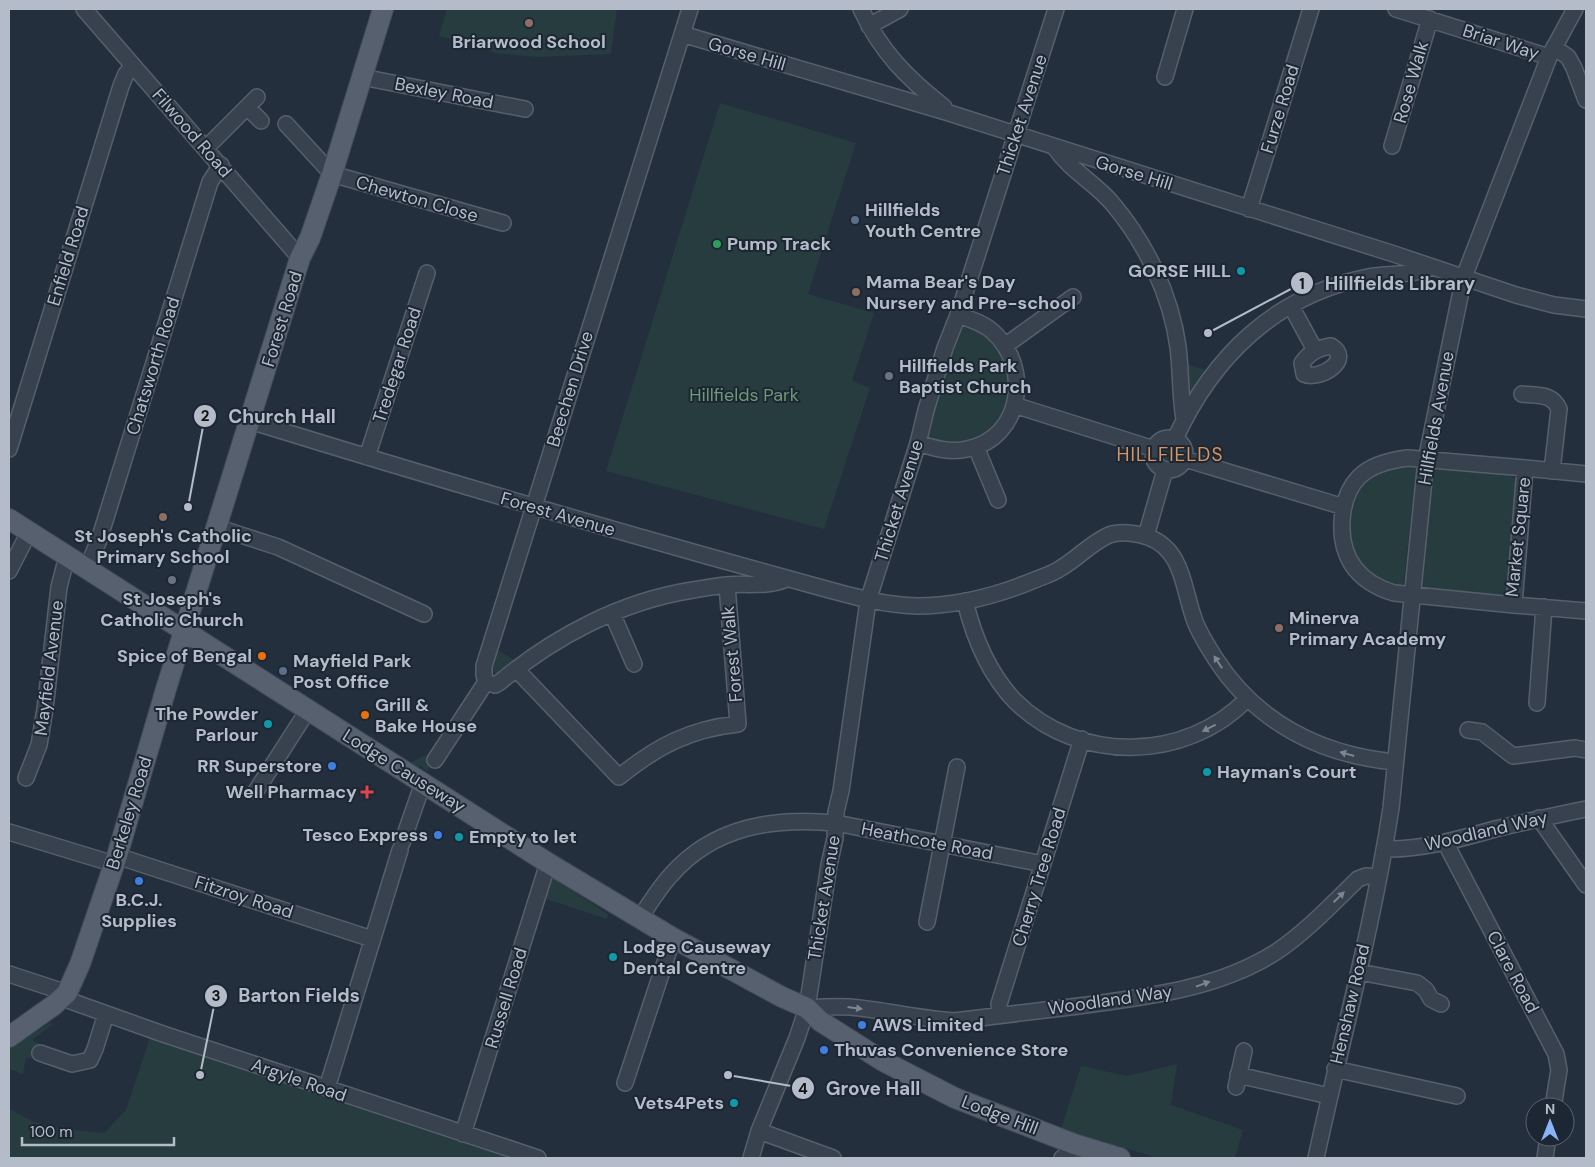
<svg xmlns="http://www.w3.org/2000/svg" width="1595" height="1167" font-family="'DM Sans',sans-serif">
  <style>
    .green { fill: #263c3f }
    .lines { fill: none; stroke-linecap: round; stroke-linejoin: round }
    .minor-casing { stroke: #565f6c; stroke-width: 18 }
    .major-casing { stroke: #414a57; stroke-width: 22 }
    .minor { stroke: #38414e; stroke-width: 15 }
    .major { stroke: #56606e; stroke-width: 20 }
    .oneway { fill: #7c8592 }
    .education-dot { fill: #8d6e63; stroke: #1d2633; stroke-width: 2 }
    .service-dot { fill: #5c6f8a; stroke: #1d2633; stroke-width: 2 }
    .leisure-dot { fill: #2e9e5b; stroke: #1d2633; stroke-width: 2 }
    .culture-dot { fill: #0f9aa8; stroke: #1d2633; stroke-width: 2 }
    .worship-dot { fill: #6b7280; stroke: #1d2633; stroke-width: 2 }
    .food-dot { fill: #e8710a; stroke: #1d2633; stroke-width: 2 }
    .shop-dot { fill: #3f7fe0; stroke: #1d2633; stroke-width: 2 }
    .health-dot { fill: #e0444e; stroke: #1d2633; stroke-width: 2 }
    .labels { text-anchor: middle; dominant-baseline: central; stroke-width: 4; stroke-linejoin: round; paint-order: stroke }
    .poi-label { font-size: 18px; font-weight: bold; fill: #b4bcc9; stroke: #1d2633; text-anchor: start }
    .street-label { font-size: 18px; fill: #b4bcc9; stroke: #1d2633 }
    .park-label { font-size: 18px; fill: #6b9a76; stroke: #1d2633 }
    .neighbourhood-label { font-size: 19px; letter-spacing: 1px; fill: #d59563; stroke: #1d2633 }
    .leader { fill: none; stroke: #b4bcc9; stroke-width: 2 }
    .callout-dot { fill: #b4bcc9; stroke: #1d2633; stroke-width: 2 }
    .mark-label { font-size: 15px; text-anchor: middle; font-weight: bold; fill: #111 }
    .callout-label { font-size: 19px; text-anchor: middle; font-weight: bold; fill: #b4bcc9; stroke: #1d2633; stroke-width: 4; stroke-linejoin: round; paint-order: stroke }
  </style>
  <rect width="100%" height="100%" fill="#242f3e"/>
  <path class="green" d="M447,9H617L611,54L538,57L495,53L474,45L439,36Z
    M720,103L856,143L808,294L874,313L852,381L870,388L824,529L606,471Z
    M965,325C972,328 980,330 986,334C990,337 993,342 997,345C1025,379 1006,433 963,441C951,443 940,444 929,438L928,432L948,366L962,328Z
    M1186,364L1207,370L1189,396Z
    M1159 454a10 10 0 1 1 20 0a10 10 0 1 1-20 0Z
    M1408,465H1417L1403,589C1394,587 1371,578 1365,571C1360,566 1354,556 1351,549C1343,530 1350,494 1365,481C1377,471 1393,467 1408,465Z
    M1433,467L1511,475L1516,480L1507,593L1503,596L1421,590Z
    M498,650L517,662L497,675L492,671Z
    M423,756H428V772L421,766L415,767L410,763Z
    M553,878L608,914L607,919L546,899L551,879Z
    M50,1023L53,1024L32,1040L40,1044L35,1059L26,1057L23,1074L9,1069V1049Z
    M150,1037L511,1158H9V1109L34,1122L65,1129L104,1133L126,1110Z
    M1177,1064L1171,1105L1243,1130L1235,1158H1158L1061,1129L1081,1066L1127,1076Z"/>
  <g class="lines">
    <g class="minor-casing">
      <path id="minor" d="M84,9L300,258
        M861,9C881,52 907,78 944,107L945,110
        M1396,9L1549,57
        M869,26L900,9
        M682,34L946,112L1394,254L1516,295L1554,305L1586,309
        M1554,47L1568,57L1574,68L1586,100
        M362,77L525,109
        M1165,77L1185,9
        M247,107L261,121
        M286,124L332,174L503,223
        M1392,146L1430,19
        M206,148L257,97
        M1055,148C1070,170 1095,183 1112,203C1146,243 1171,295 1178,347C1181,371 1180,395 1184,419
        M1249,209L1311,9
        M1291,306L1315,350
        M1006,345L1073,297
        M1331,346C1354,360 1319,381 1304,374L1302,363C1310,352 1318,348 1331,346Z
        M1522,394C1538,396 1552,393 1559,409L1552,471
        M1014,405L1154,449
        M250,421C402,468 554,513 707,556C743,566 779,576 815,586C848,595 881,605 917,606C958,606 999,595 1037,579C1045,576 1054,573 1061,568C1078,558 1091,543 1109,535C1120,531 1137,533 1148,537C1185,550 1183,593 1196,624C1201,636 1208,647 1215,658C1256,722 1320,755 1395,762
        M1153 454a16 16 0 1 1 32 0a16 16 0 1 1-32 0Z
        M1175,439C1213,356 1276,295 1368,277C1382,274 1421,275 1431,267
        M918,443C933,448 950,453 967,449C1023,438 1032,366 992,331C983,323 970,319 958,315
        M976,447L998,500
        M9,449L121,86L126,74L133,66
        M367,457L427,273
        M1408,458L1525,468L1514,605L1394,593C1354,581 1337,553 1343,511C1345,499 1350,486 1359,477C1372,464 1391,460 1408,458Z
        M1185,459L1344,507
        M1525,468L1586,474
        M216,527L278,547L424,614
        M1146,536L1165,470
        M87,568L99,540L210,182L221,165
        M9,571L29,532
        M965,601C974,638 988,673 1015,701C1078,764 1186,762 1247,699
        M1514,605L1586,611
        M612,613L634,664
        M516,669L619,777C656,747 689,729 738,724L727,585
        M486,682L495,685L500,682C555,636 622,601 693,590C705,588 716,586 727,585C746,583 766,587 784,580
        M1537,703L1544,607
        M1468,730L1482,732L1513,756L1575,748L1586,750
        M435,760L486,682L484,675V666L690,9
        M26,778L39,745L45,709L59,587L67,556
        M256,791L308,710
        M1539,818L1586,885
        M9,832L114,864
        M1445,842L1556,1054L1559,1070L1553,1107
        M402,843L423,783
        M1385,849C1422,850 1459,839 1495,829C1525,822 1556,815 1586,809
        M117,856L372,939
        M640,918C650,903 659,888 671,875C714,826 774,817 836,823L1043,864
        M927,922L957,767
        M1359,972L1417,983L1426,990L1431,999L1441,1004
        M9,974L67,993
        M62,998L163,1034L538,1158
        M807,1008C821,1007 835,1006 850,1007C885,1010 919,1019 954,1021C996,1016 1038,1011 1079,1006C1146,997 1218,989 1276,952C1306,932 1332,904 1358,879L1366,876L1378,877
        M1000,1015L999,1004L1082,739
        M40,1053L72,1064L90,1060L95,1049L106,1014
        M1335,1069L1457,1096
        M1238,1075L1329,1096
        M625,1083L673,938
        M1236,1087L1244,1051
        M327,1088L400,850
        M759,1131L833,1158
        M463,1134L548,863
        M751,1158L759,1131L797,1038L807,1008L829,865L835,838L836,812L841,791L868,601L918,443L926,410L945,348L958,315L1056,9
        M1062,1158L1071,1151L1074,1144
        M1316,1158C1341,1042 1373,926 1391,808L1426,460L1464,277L1549,57L1575,9
        M1545,1158L1548,1137"/>
    </g>
    <g class="major-casing">
      <path id="major" d="M9,519L548,863L673,938L782,997L807,1008L820,1021L883,1061L955,1098L1074,1144L1120,1158
        M9,1037L54,1005L67,993L80,964L117,856L166,689L300,258L310,238L332,174L383,9"/>
    </g>
    <use href="#minor" class="minor"/>
    <use href="#major" class="major"/>
  </g>
  <defs><path id="oneway-solid" d="M-6-.8H1V-3.2L6.5 0L1 3.2V.8H-6Z" transform="scale(1.25)"/></defs>
  <g class="oneway">
    <use href="#oneway-solid" transform="translate(1218 662) rotate(-123)"/>
    <use href="#oneway-solid" transform="translate(1209 728) rotate(153)"/>
    <use href="#oneway-solid" transform="translate(1347 754) rotate(-164)"/>
    <use href="#oneway-solid" transform="translate(1339 897) rotate(-44)"/>
    <use href="#oneway-solid" transform="translate(1203 984) rotate(-20)"/>
    <use href="#oneway-solid" transform="translate(855 1008) rotate(7)"/>
  </g>
  <g class="education-dot">
    <circle cx="529" cy="23" r="5"/>
    <circle cx="856" cy="292" r="5"/>
    <circle cx="163" cy="517" r="5"/>
    <circle cx="1279" cy="628" r="5"/>
  </g>
  <g class="service-dot">
    <circle cx="855" cy="220" r="5"/>
    <circle cx="283" cy="671" r="5"/>
  </g>
  <circle class="leisure-dot" cx="717" cy="244" r="5"/>
  <g class="culture-dot">
    <circle cx="1241" cy="271" r="5"/>
    <circle cx="268" cy="724" r="5"/>
    <circle cx="1207" cy="772" r="5"/>
    <circle cx="459" cy="837" r="5"/>
    <circle cx="613" cy="957" r="5"/>
    <circle cx="734" cy="1103" r="5"/>
  </g>
  <g class="worship-dot">
    <circle cx="889" cy="376" r="5"/>
    <circle cx="172" cy="580" r="5"/>
  </g>
  <g class="food-dot">
    <circle cx="262" cy="656" r="5"/>
    <circle cx="365" cy="715" r="5"/>
  </g>
  <g class="shop-dot">
    <circle cx="332" cy="766" r="5"/>
    <circle cx="438" cy="835" r="5"/>
    <circle cx="139" cy="881" r="5"/>
    <circle cx="862" cy="1025" r="5"/>
    <circle cx="824" cy="1050" r="5"/>
  </g>
  <path class="health-dot" d="M364.5 784.5h5v5h5v5h-5v5h-5v-5h-5v-5h5z"/>
  <g class="labels">
    <g class="poi-label">
      <text x="529" y="42" text-anchor="middle">Briarwood School</text>
      <text x="865" y="210">Hillfields<tspan x="865" dy="21">Youth Centre</tspan></text>
      <text x="727" y="244">Pump Track</text>
      <text x="1231" y="271" text-anchor="end">GORSE HILL</text>
      <text x="866" y="282">Mama Bear's Day<tspan x="866" dy="21">Nursery and Pre-school</tspan></text>
      <text x="899" y="366">Hillfields Park<tspan x="899" dy="21">Baptist Church</tspan></text>
      <text x="163" y="536" text-anchor="middle">St Joseph's Catholic<tspan x="163" dy="21">Primary School</tspan></text>
      <text x="172" y="599" text-anchor="middle">St Joseph's<tspan x="172" dy="21">Catholic Church</tspan></text>
      <text x="1289" y="618">Minerva<tspan x="1289" dy="21">Primary Academy</tspan></text>
      <text x="252" y="656" text-anchor="end">Spice of Bengal</text>
      <text x="293" y="661">Mayfield Park<tspan x="293" dy="21">Post Office</tspan></text>
      <text x="375" y="705">Grill &amp;<tspan x="375" dy="21">Bake House</tspan></text>
      <text x="258" y="714" text-anchor="end">The Powder<tspan x="258" dy="21">Parlour</tspan></text>
      <text x="322" y="766" text-anchor="end">RR Superstore</text>
      <text x="1217" y="772">Hayman's Court</text>
      <text x="357" y="792" text-anchor="end">Well Pharmacy</text>
      <text x="428" y="835" text-anchor="end">Tesco Express</text>
      <text x="469" y="837">Empty to let</text>
      <text x="139" y="900" text-anchor="middle">B.C.J.<tspan x="139" dy="21">Supplies</tspan></text>
      <text x="623" y="947">Lodge Causeway<tspan x="623" dy="21">Dental Centre</tspan></text>
      <text x="872" y="1025">AWS Limited</text>
      <text x="834" y="1050">Thuvas Convenience Store</text>
      <text x="724" y="1103" text-anchor="end">Vets4Pets</text>
    </g>
    <g class="street-label">
      <text transform="translate(1501 42) rotate(18)">Briar Way</text>
      <text transform="translate(747 54) rotate(16)">Gorse Hill</text>
      <text transform="translate(1411 82) rotate(-74)">Rose Walk</text>
      <text transform="translate(444 93) rotate(11)">Bexley Road</text>
      <text transform="translate(1280 109) rotate(-73)">Furze Road</text>
      <text transform="translate(1022 115) rotate(-72)">Thicket Avenue</text>
      <text transform="translate(192 133) rotate(49)">Filwood Road</text>
      <text transform="translate(1134 173) rotate(17)">Gorse Hill</text>
      <text transform="translate(417 199) rotate(16)">Chewton Close</text>
      <text transform="translate(68 256) rotate(-73)">Enfield Road</text>
      <text transform="translate(282 319) rotate(-73)">Forest Road</text>
      <text transform="translate(397 365) rotate(-72)">Tredegar Road</text>
      <text transform="translate(153 366) rotate(-73)">Chatsworth Road</text>
      <text transform="translate(570 389) rotate(-73)">Beechen Drive</text>
      <text transform="translate(1436 418) rotate(-80)">Hillfields Avenue</text>
      <text transform="translate(899 501) rotate(-73)">Thicket Avenue</text>
      <text transform="translate(558 514) rotate(16)">Forest Avenue</text>
      <text transform="translate(1518 537) rotate(-84)">Market Square</text>
      <text transform="translate(732 654) rotate(-95)">Forest Walk</text>
      <text transform="translate(49 668) rotate(-83)">Mayfield Avenue</text>
      <text transform="translate(404 771) rotate(32)">Lodge Causeway</text>
      <text transform="translate(129 813) rotate(-73)">Berkeley Road</text>
      <text transform="translate(1486 831) rotate(-13)">Woodland Way</text>
      <text transform="translate(927 841) rotate(11)">Heathcote Road</text>
      <text transform="translate(1039 877) rotate(-73)">Cherry Tree Road</text>
      <text transform="translate(244 897) rotate(18)">Fitzroy Road</text>
      <text transform="translate(824 898) rotate(-81)">Thicket Avenue</text>
      <text transform="translate(1513 972) rotate(62)">Clare Road</text>
      <text transform="translate(506 998) rotate(-73)">Russell Road</text>
      <text transform="translate(1110 1000) rotate(-8)">Woodland Way</text>
      <text transform="translate(1350 1004) rotate(-77)">Henshaw Road</text>
      <text transform="translate(299 1080) rotate(19)">Argyle Road</text>
      <text transform="translate(1000 1115) rotate(21)">Lodge Hill</text>
    </g>
    <g class="park-label">
      <text x="744" y="395">Hillfields Park</text>
    </g>
    <g class="neighbourhood-label">
      <text x="1170" y="454">HILLFIELDS</text>
    </g>
  </g>
  <path class="leader" d="M1208 333L1302 283M188 507L205 416M200 1075L216 996M728 1075L803 1088"/>
  <g class="callout-dot">
    <circle cx="1208" cy="333" r="5"/>
    <circle cx="188" cy="507" r="5"/>
    <circle cx="200" cy="1075" r="5"/>
    <circle cx="728" cy="1075" r="5"/>
    <circle cx="1302" cy="283" r="12"/>
    <circle cx="205" cy="416" r="12"/>
    <circle cx="216" cy="996" r="12"/>
    <circle cx="803" cy="1088" r="12"/>
  </g>
  <g class="mark-label">
    <text x="1302" y="289">1</text>
    <text x="205" y="421">2</text>
    <text x="216" y="1001">3</text>
    <text x="803" y="1094">4</text>
  </g>
  <g class="callout-label">
    <text x="1400" y="290">Hillfields Library</text>
    <text x="282" y="423">Church Hall</text>
    <text x="299" y="1002">Barton Fields</text>
    <text x="873" y="1095">Grove Hall</text>
  </g>
  <rect width="1595" height="1167" fill="none" stroke="#b4bcc9" stroke-width="20"/>
  <g transform="translate(1550 1122)"><circle r="24" fill="#1d2633" stroke="#59626f"/>
  <path d="M0-4L9 19L0 12L-9 19Z" fill="#8ab4f8"/>
  <text y="-8" font-size="14" font-weight="bold" text-anchor="middle" fill="#b4bcc9">N</text>
  </g>
  <path d="M22 1137v8h152v-8" fill="none" stroke="#b4bcc9" stroke-width="2.5"/>
  <text x="30" y="1137" font-size="15" fill="#b4bcc9" stroke="#1d2633" stroke-width="4" paint-order="stroke">100 m</text>
</svg>
